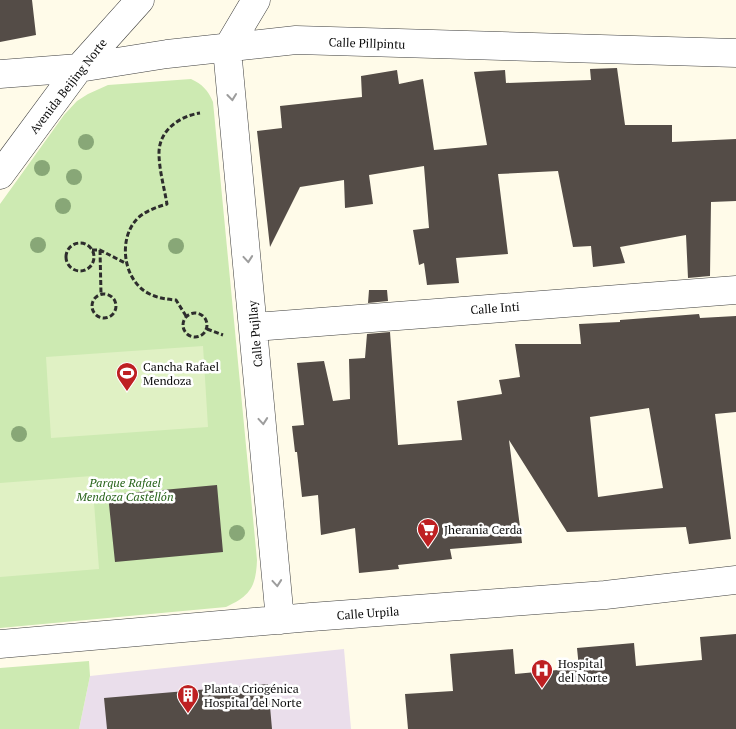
<svg xmlns="http://www.w3.org/2000/svg" width="736" height="729" font-family="'PT Serif',serif">
  <style>
    .industrial { fill: #eadeeb }
    .green { fill: #cdeab2 }
    .pitch { fill: #e0f1c4 }
    .building { fill: #544c47; fill-rule: evenodd }
    .lines { fill: none; stroke-linecap: round; stroke-linejoin: round }
    .minor-casing { stroke: #3e3e3e; stroke-width: 29 }
    .path { stroke: #2d2d2d; stroke-width: 3; stroke-dasharray: 5 2.5; stroke-linecap: butt }
    .minor { stroke: #fff; stroke-width: 28 }
    .tree { fill: #88a777 }
    .oneway { stroke: #9d9d9d }
    .labels { text-anchor: middle; dominant-baseline: central; stroke-width: 5; stroke-linejoin: round; paint-order: stroke }
    .street-label { font-size: 12px; fill: #0b0b0b; stroke: #fff }
    .poi-label { font-size: 12px; fill: #0b0b0b; stroke: #fff; text-anchor: start }
    .park-label { font-size: 12px; font-style: italic; fill: #27631a; stroke: #fff }
  </style>
  <rect width="100%" height="100%" fill="#fffbe9"/>
  <path class="industrial" d="M344,649L351,729H79L90,676Z"/>
  <path class="green" d="M191,79C202,84 208,90 213,102L257,560C256,587 250,596 226,607L0,628V204L64,115L77,101L88,94L108,85Z
    M89,661L90,676L79,729H0V668Z"/>
  <path class="pitch" d="M203,346L208,427L51,438L46,357Z
    M92,476L99,569L0,577V483Z"/>
  <path class="building" d="M0,0H32L36,35L0,42Z
    M617,68L625,125H672V142L736,139V201L711,202L710,276L688,278L686,235L620,247L625,263L593,267L591,246L573,247L558,171L498,174L508,254L456,258L459,283L427,285L424,263L419,265L413,230L429,228L424,166L369,175L373,204L345,208L344,180L300,187L270,247L257,131L282,128L280,106L362,97L361,76L397,70L399,84L423,79L434,150L487,145L474,72L505,70L506,83L591,80L590,69Z
    M369,290H387L388,301L368,303Z
    M699,314L700,318L736,316V412L715,414L731,539L689,544L686,527L567,532L509,440L522,543L450,549L452,559L398,565L399,569L359,573L355,528L321,535L318,495L302,497L297,452H295L292,426L304,425L297,363L324,361L333,401L350,399L349,359L365,358L367,334L390,332L398,445L462,440L457,401L502,394L499,380L520,377L515,344H581L579,324L620,322V320ZM649,408L663,488L598,497L590,417Z
    M217,485L223,552L115,562L108,495Z
    M736,634V729H408L405,694L453,691L450,654L513,649L515,674L579,668L577,648L634,643L636,666L702,660L700,637Z
    M268,684L272,729H107L104,698Z"/>
  <g class="lines">
    <g class="minor-casing">
      <path id="minor" d="M227,49L280,620
        M227,49L256,0
        M0,74L79,68L167,54L296,40L736,53
        M0,175L79,68L140,0
        M254,327L736,290
        M0,644L311,617L605,595L736,580"/>
    </g>
    <path class="path" d="M66 257a14 14 0 1 1 28 0a14 14 0 1 1-28 0Z
      M92,250H100L127,264
      M100,250L101,294
      M92 306a12 12 0 1 1 24 0a12 12 0 1 1-24 0Z
      M183 325a12 12 0 1 1 24 0a12 12 0 1 1-24 0Z
      M186,316L176,300C165,299 156,298 146,292C122,277 118,236 139,217C148,210 157,207 167,204C164,187 159,169 159,153C159,130 180,116 200,113
      M207,329L223,335"/>
    <use href="#minor" class="minor"/>
  </g>
  <g class="tree">
    <circle cx="86" cy="142" r="8"/>
    <circle cx="42" cy="168" r="8"/>
    <circle cx="74" cy="177" r="8"/>
    <circle cx="63" cy="206" r="8"/>
    <circle cx="38" cy="245" r="8"/>
    <circle cx="176" cy="246" r="8"/>
    <circle cx="19" cy="434" r="8"/>
    <circle cx="237" cy="533" r="8"/>
  </g>
  <defs><path id="oneway-chevron" d="M-2-3.5L2.5 0L-2 3.5" fill="none" stroke-width="1.6" stroke-linecap="round" stroke-linejoin="round" transform="scale(1.25)"/></defs>
  <g class="oneway">
    <use href="#oneway-chevron" transform="translate(232 97) rotate(84)"/>
    <use href="#oneway-chevron" transform="translate(248 259) rotate(85)"/>
    <use href="#oneway-chevron" transform="translate(263 421) rotate(85)"/>
    <use href="#oneway-chevron" transform="translate(277 583) rotate(85)"/>
  </g>
  <defs>
    <g id="stadium-pin" transform="scale(1.125)"><path d="M0 17L-7.5 6A9.5 9.5 0 1 1 7.5 6Z" fill="#be2022" stroke="#fff"/><path d="M0-5a6.5 5 0 1 0 0 10a6.5 5 0 1 0 0-10ZM-3.5-1.8h7v3.6h-7Z" fill="#fff"/></g>
    <g id="supermarket-pin" transform="scale(1.125)"><path d="M0 17L-7.5 6A9.5 9.5 0 1 1 7.5 6Z" fill="#be2022" stroke="#fff"/><path d="M-6-5.5h2.5l.6 2H6L4.5 2H-2.5L-4.4-4H-6ZM-1.5 3.2a1.3 1.3 0 1 0 .1 0ZM3 3.2a1.3 1.3 0 1 0 .1 0Z" fill="#fff"/></g>
    <g id="hospital-pin" transform="scale(1.125)"><path d="M0 17L-7.5 6A9.5 9.5 0 1 1 7.5 6Z" fill="#be2022" stroke="#fff"/><path d="M-5-5h3v3.5h4V-5h3V5h-3V1.5h-4V5h-3Z" fill="#fff"/></g>
    <g id="building-pin" transform="scale(1.125)"><path d="M0 17L-7.5 6A9.5 9.5 0 1 1 7.5 6Z" fill="#be2022" stroke="#fff"/><path d="M-4-6H4V6H1V3H-1V6H-4ZM-2.5-4.3h1.7v1.8h-1.7ZM.8-4.3h1.7v1.8H.8ZM-2.5-1h1.7V.8h-1.7ZM.8-1h1.7V.8H.8Z" fill="#fff"/></g>
  </defs>
  <g fill-rule="evenodd">
    <use href="#stadium-pin" x="127" y="373"/>
    <use href="#supermarket-pin" x="428" y="529"/>
    <use href="#hospital-pin" x="542" y="670"/>
    <use href="#building-pin" x="188" y="695"/>
  </g>
  <g class="labels">
    <g class="street-label">
      <text transform="translate(367 43) rotate(2)">Calle Pillpintu</text>
      <text transform="translate(68 86) rotate(-52)">Avenida Beijing Norte</text>
      <text transform="translate(495 308) rotate(-4)">Calle Inti</text>
      <text transform="translate(255 334) rotate(-95)">Calle Pujllay</text>
      <text transform="translate(368 613) rotate(-4)">Calle Urpila</text>
    </g>
    <g class="poi-label">
      <text x="143" y="366">Cancha Rafael<tspan x="143" dy="14">Mendoza</tspan></text>
      <text x="444" y="529">Jherania Cerda</text>
      <text x="558" y="663">Hospital<tspan x="558" dy="14">del Norte</tspan></text>
      <text x="204" y="688">Planta Criogénica<tspan x="204" dy="14">Hospital del Norte</tspan></text>
    </g>
    <g class="park-label">
      <text x="125" y="482">Parque Rafael<tspan x="125" dy="14">Mendoza Castellón</tspan></text>
    </g>
  </g>
</svg>
